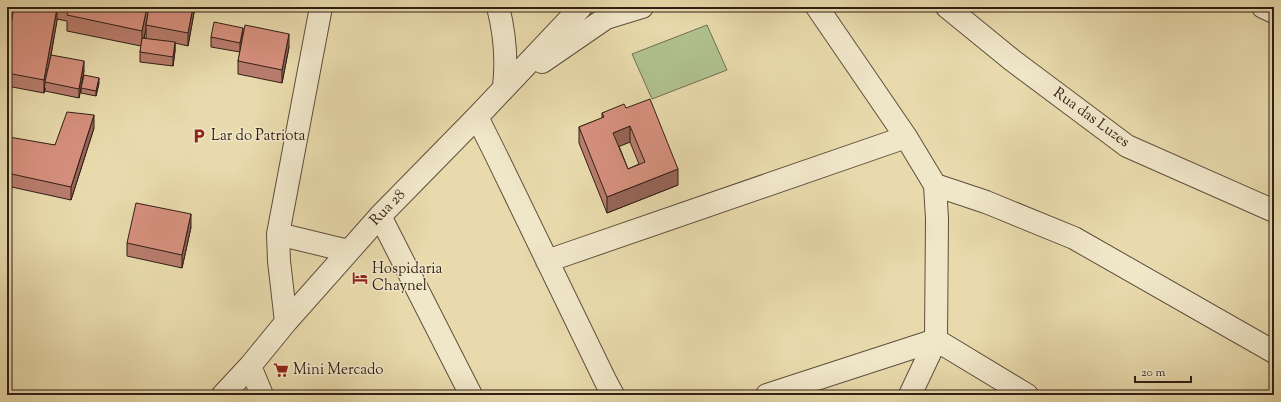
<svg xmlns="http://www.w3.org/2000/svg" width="1281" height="402" font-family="'Sorts Mill Goudy',serif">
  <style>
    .park { fill: #afc18e; stroke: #707052 }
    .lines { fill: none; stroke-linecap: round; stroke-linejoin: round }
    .minor-casing { stroke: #5f4e3c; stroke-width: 24 }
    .minor { stroke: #f0e7c9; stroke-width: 22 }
    .wall { fill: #b87c6c; stroke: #311f16; fill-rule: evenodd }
    .shaded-wall { fill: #966558; stroke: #311f16 }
    .building { fill: #d6907e; stroke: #311f16; fill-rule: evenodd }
    .labels { text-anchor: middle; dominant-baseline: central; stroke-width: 3; stroke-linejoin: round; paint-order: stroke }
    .street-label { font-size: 15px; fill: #311f16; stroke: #f0e7c9 }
    .poi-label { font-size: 15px; fill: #311f16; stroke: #f0e7c9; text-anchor: start }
  </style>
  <rect width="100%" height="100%" fill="#e8daac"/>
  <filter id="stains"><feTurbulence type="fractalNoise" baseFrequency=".005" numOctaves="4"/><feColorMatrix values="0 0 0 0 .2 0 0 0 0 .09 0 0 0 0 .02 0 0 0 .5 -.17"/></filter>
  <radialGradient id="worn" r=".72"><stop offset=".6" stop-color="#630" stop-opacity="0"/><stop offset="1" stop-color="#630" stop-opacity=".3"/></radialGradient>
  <path class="park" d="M707,25L727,70L652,99L632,54Z"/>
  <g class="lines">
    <g class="minor-casing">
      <path id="minor" d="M498,7C505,34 507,60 504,87
        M817,7L906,137L935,185L937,219L936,340L910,395
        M947,7L1012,60L1127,146L1274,211
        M1263,7L1274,12
        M542,62L606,18L642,7
        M477,117L496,155L606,382L613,395
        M935,185L986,202L1074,238L1274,352
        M380,216L471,395
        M278,234L348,251
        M547,261L906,137
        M286,322L279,261L278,234L321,7
        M250,366L262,395
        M223,395L250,366L286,322L380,216L477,117L581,7
        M767,395L936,340L1027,395"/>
    </g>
    <use href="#minor" class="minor"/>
  </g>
  <path class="wall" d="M14,7H195L188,46L175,43V51L173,66L140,62V52L141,46L67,31V21L57,19L51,55L84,71L82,82L99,83L96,96L81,93V89L79,98L45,91V88L44,93L7,86V47ZM146,29V38H144Z
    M243,36L289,47L282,83L238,74V61L240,52L211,47V37Z
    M626,108L678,185L607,213L579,143V127L602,118V113ZM630,142L639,164L628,169L619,146Z
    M94,128L71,200L7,186V141L55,145Z
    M191,227L182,268L127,256V243Z"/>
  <path class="shaded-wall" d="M147,7H150L146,25V29L142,46V31Z
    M193,7H195L188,46V33Z
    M57,8V21L46,82H45L44,93V80Z
    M243,28V37L240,52V43Z
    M289,34V47L282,83V70Z
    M175,42V51L173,66V57Z
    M84,61V71L79,98V89Z
    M99,78V83L96,96V91Z
    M94,115V128L71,200V187Z
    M630,126V142L613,149V133Z
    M678,169V185L607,213V197Z
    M191,214V227L182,268V255Z"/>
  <path class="building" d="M14,7H49L57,8L44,80L7,73V47Z
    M69,7H147L142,31L67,15Z
    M149,7H193L188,33L146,25Z
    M214,22L243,28L240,43L211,37Z
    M245,25L289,34L282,70L238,61Z
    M142,38L175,42L173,57L140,52Z
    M51,55L84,61L79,89L45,82Z
    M84,75L99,78L96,91L81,88Z
    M650,99L678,169L607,197L579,127L604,117L602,113L624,104L626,108ZM630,126L645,162L628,169L613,133Z
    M67,112L94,115L71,187L7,173V141L9,137L55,145Z
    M136,203L191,214L182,255L127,243Z"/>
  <defs>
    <g id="parking-bare" transform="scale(1.2)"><path d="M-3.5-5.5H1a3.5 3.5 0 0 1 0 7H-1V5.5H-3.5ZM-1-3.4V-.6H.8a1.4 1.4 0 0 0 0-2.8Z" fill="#8f2418" stroke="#f0e7c9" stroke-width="2.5" paint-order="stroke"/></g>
    <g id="hotel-bare" transform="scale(1.2)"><path d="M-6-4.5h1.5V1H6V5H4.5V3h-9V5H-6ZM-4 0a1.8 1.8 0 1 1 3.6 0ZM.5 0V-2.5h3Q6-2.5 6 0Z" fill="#8f2418" stroke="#f0e7c9" stroke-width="2.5" paint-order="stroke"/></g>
    <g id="supermarket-bare" transform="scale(1.2)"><path d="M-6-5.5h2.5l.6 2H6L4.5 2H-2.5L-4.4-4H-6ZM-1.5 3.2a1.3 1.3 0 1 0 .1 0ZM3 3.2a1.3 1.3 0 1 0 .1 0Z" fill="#8f2418" stroke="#f0e7c9" stroke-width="2.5" paint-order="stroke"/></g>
  </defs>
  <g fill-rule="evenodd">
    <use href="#parking-bare" x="199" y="136"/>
    <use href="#hotel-bare" x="360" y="278"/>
    <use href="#supermarket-bare" x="281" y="370"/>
  </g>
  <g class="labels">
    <g class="street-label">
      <text transform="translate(1091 118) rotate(36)">Rua das Luzes</text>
      <text transform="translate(388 208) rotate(-46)">Rua 28</text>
    </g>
    <g class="poi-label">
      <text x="211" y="136">Lar do Patriota</text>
      <text x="372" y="269">Hospidaria<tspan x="372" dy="17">Chaynel</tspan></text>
      <text x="293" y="370">Mini Mercado</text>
    </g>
  </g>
  <rect width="1281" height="402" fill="none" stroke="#e8daac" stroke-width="24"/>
  <rect x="8" y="8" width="1265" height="386" fill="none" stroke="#311f16" stroke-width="2"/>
  <rect x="12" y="12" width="1257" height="378" fill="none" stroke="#311f16"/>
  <path d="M1135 376v6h56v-6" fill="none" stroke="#311f16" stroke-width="2"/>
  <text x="1141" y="376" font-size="12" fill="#311f16" stroke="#f0e7c9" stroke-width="3" paint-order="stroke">20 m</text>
  <rect width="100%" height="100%" filter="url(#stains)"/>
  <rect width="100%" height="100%" fill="url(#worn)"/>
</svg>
